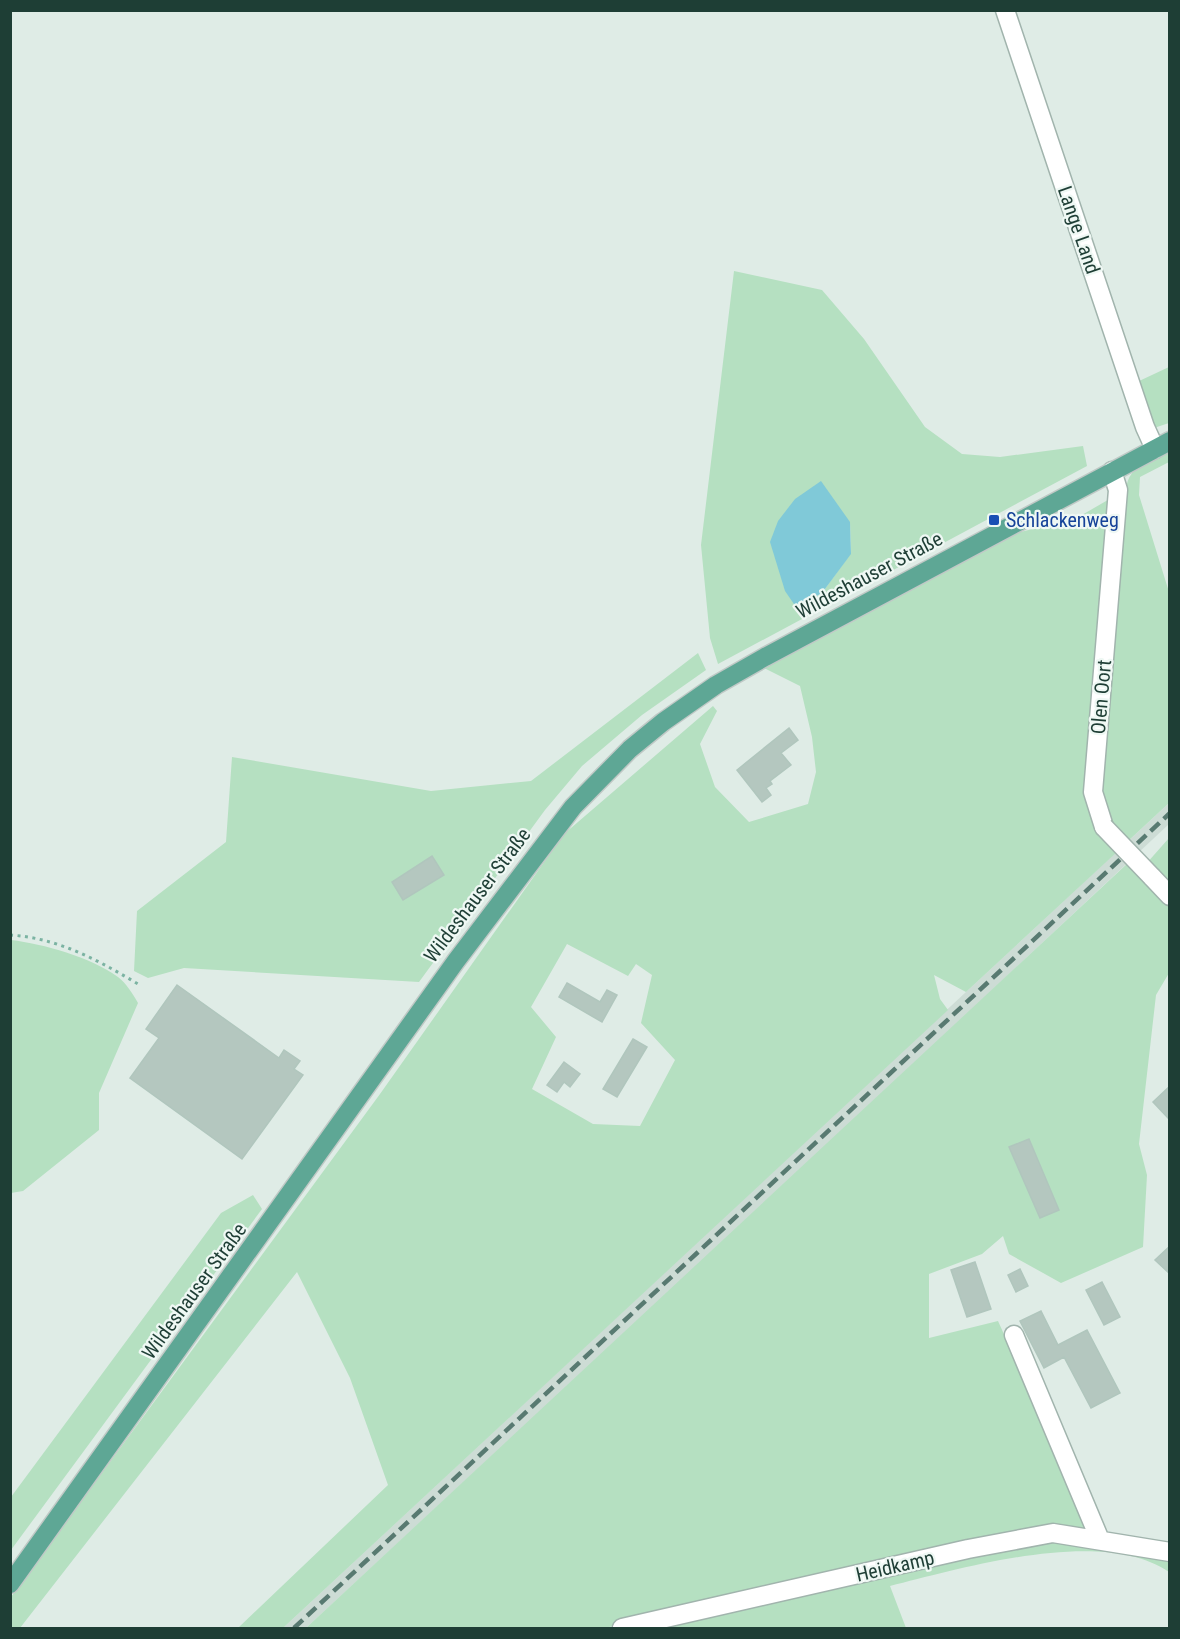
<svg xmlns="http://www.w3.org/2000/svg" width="1180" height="1639" font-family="'Roboto Condensed',sans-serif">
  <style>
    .built { fill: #cddcd5 }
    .green { fill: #b5e0c1; fill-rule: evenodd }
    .water { fill: #80c9d8 }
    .building { fill: #b4c7bf; stroke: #b0c6bd; stroke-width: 1.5 }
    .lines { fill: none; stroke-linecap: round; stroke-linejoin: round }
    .minor-casing { stroke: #a1b4ad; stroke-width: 21 }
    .major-casing { stroke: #c0c9c6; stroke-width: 21 }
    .path { stroke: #7bb3a2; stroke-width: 3; stroke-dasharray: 3 4.5; stroke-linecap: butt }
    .minor { stroke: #fff; stroke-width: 18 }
    .major { stroke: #5ea795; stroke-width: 18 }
    .rail { stroke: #587a71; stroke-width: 4.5; stroke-dasharray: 12 6; stroke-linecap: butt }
    .minor-bridge-casing { stroke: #a1b4ad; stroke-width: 21; stroke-linecap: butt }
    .minor-bridge { stroke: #fff; stroke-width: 18 }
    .transit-dot { fill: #1a4fb4; stroke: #eff8f4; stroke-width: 2 }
    .labels { text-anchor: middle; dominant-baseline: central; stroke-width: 4.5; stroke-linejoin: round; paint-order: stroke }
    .street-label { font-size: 20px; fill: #1e3e35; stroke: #eff8f4 }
    .transit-label { font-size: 20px; fill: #164399; stroke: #eff8f4; text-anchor: start }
  </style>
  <rect width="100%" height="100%" fill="#dfece6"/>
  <path class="built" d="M1169,803V824L778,1191L306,1628H283Z"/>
  <path class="green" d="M734,271L822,290L864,339L925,427L962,454L1000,457L1083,446L1087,466L718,664L710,638L701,545ZM850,522L851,553L822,593L796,607Z
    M1169,367V423L1154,428L1137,382Z
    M1169,450V462L1140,477L1139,495L1169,592V803L1127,842L1110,825L1099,791L1126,489C1129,465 1150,460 1169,450Z
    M1113,497L1087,793L1118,851L966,992L934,975L940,999L948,1010L283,1628H238L388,1485L350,1378L297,1272L20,1628H11V1597L380,1094L564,834L713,706L717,711L700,744L715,787L749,822L808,804L816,772L812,737L800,686L764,668L1012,534L1075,519ZM567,944L628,976L636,964L652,975L641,1023L675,1060L640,1126L593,1124L532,1089L556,1037L531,1007Z
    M698,653L706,670L642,715L582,766L545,810L419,982L184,968L148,978L134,971L137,911L226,842L232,757L431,791L531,781Z
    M1169,838V891L1146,864Z
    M1129,862L1169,905V973L1156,995L1139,1144L1147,1175L1143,1247L1061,1283L1009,1254L1003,1236L982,1254L929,1274V1338L998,1321L1093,1531L604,1628H306Z
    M11,940C44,944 90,957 118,977C126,983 133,994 138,1003L99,1093V1130L23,1191L11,1193Z
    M253,1195L262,1209L11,1550V1497L221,1213Z
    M1054,1538L1169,1557V1572C1103,1526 963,1568 890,1586L906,1628H649Z"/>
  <path class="water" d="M821,481L850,522L851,554L822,593L796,607L785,591L770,542L778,521L795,499Z"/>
  <path class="building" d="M789,728L798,740L781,753L791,765L770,781L772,784L766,788L771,795L762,802L737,770Z
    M432,856L444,875L403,900L392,882Z
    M567,983L600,1002L607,990L617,995L602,1022L559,997Z
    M177,985L279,1058L284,1050L300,1061L294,1069L303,1075L242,1159L130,1078L159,1038L146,1029Z
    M633,1039L647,1047L617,1097L603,1089Z
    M564,1062L580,1074L570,1087L564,1082L557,1092L547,1085Z
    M1170,1086V1120L1153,1102Z
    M1029,1139L1059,1210L1040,1218L1009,1147Z
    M1170,1246V1274L1155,1260Z
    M975,1262L991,1309L967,1317L951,1270Z
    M1020,1269L1028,1286L1016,1292L1008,1275Z
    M1102,1282L1120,1317L1104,1325L1086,1290Z
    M1041,1311L1058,1345L1087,1330L1120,1393L1091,1408L1064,1357L1044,1368L1020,1321Z"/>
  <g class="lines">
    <g class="minor-casing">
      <path id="minor" d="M1005,10L1145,427L1155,449
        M1104,827L1093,792L1118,490L1112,471
        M1152,877L1170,896
        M1014,1335L1100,1540
        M622,1628L968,1549L1053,1533L1170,1552"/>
    </g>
    <g class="major-casing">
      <path id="major" d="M10,1584L456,961L573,807L630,749L663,722L716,685L765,657L1170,441"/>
    </g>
    <path class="path" d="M10,935C58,938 98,960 138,984"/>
    <use href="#minor" class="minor"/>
    <use href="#major" class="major"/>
    <path class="rail" d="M294,1628L1170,813"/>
    <g class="minor-bridge-casing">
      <path id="minor-bridge" d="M1104,827L1152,877"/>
    </g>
    <use href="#minor-bridge" class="minor-bridge"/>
  </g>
  <rect class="transit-dot" x="988" y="514" width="12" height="12" rx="3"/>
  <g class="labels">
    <g class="street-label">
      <text transform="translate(1079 230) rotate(71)">Lange Land</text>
      <text transform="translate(869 575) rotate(-28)">Wildeshauser Straße</text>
      <text transform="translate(1101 697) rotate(-85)">Olen Oort</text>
      <text transform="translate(477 895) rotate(-53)">Wildeshauser Straße</text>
      <text transform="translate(194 1291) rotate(-54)">Wildeshauser Straße</text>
      <text transform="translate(895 1566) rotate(-13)">Heidkamp</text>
    </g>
    <g class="transit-label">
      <text x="1006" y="520">Schlackenweg</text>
    </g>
  </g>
  <rect width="1180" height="1639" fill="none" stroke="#1e3e35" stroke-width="24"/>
</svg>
